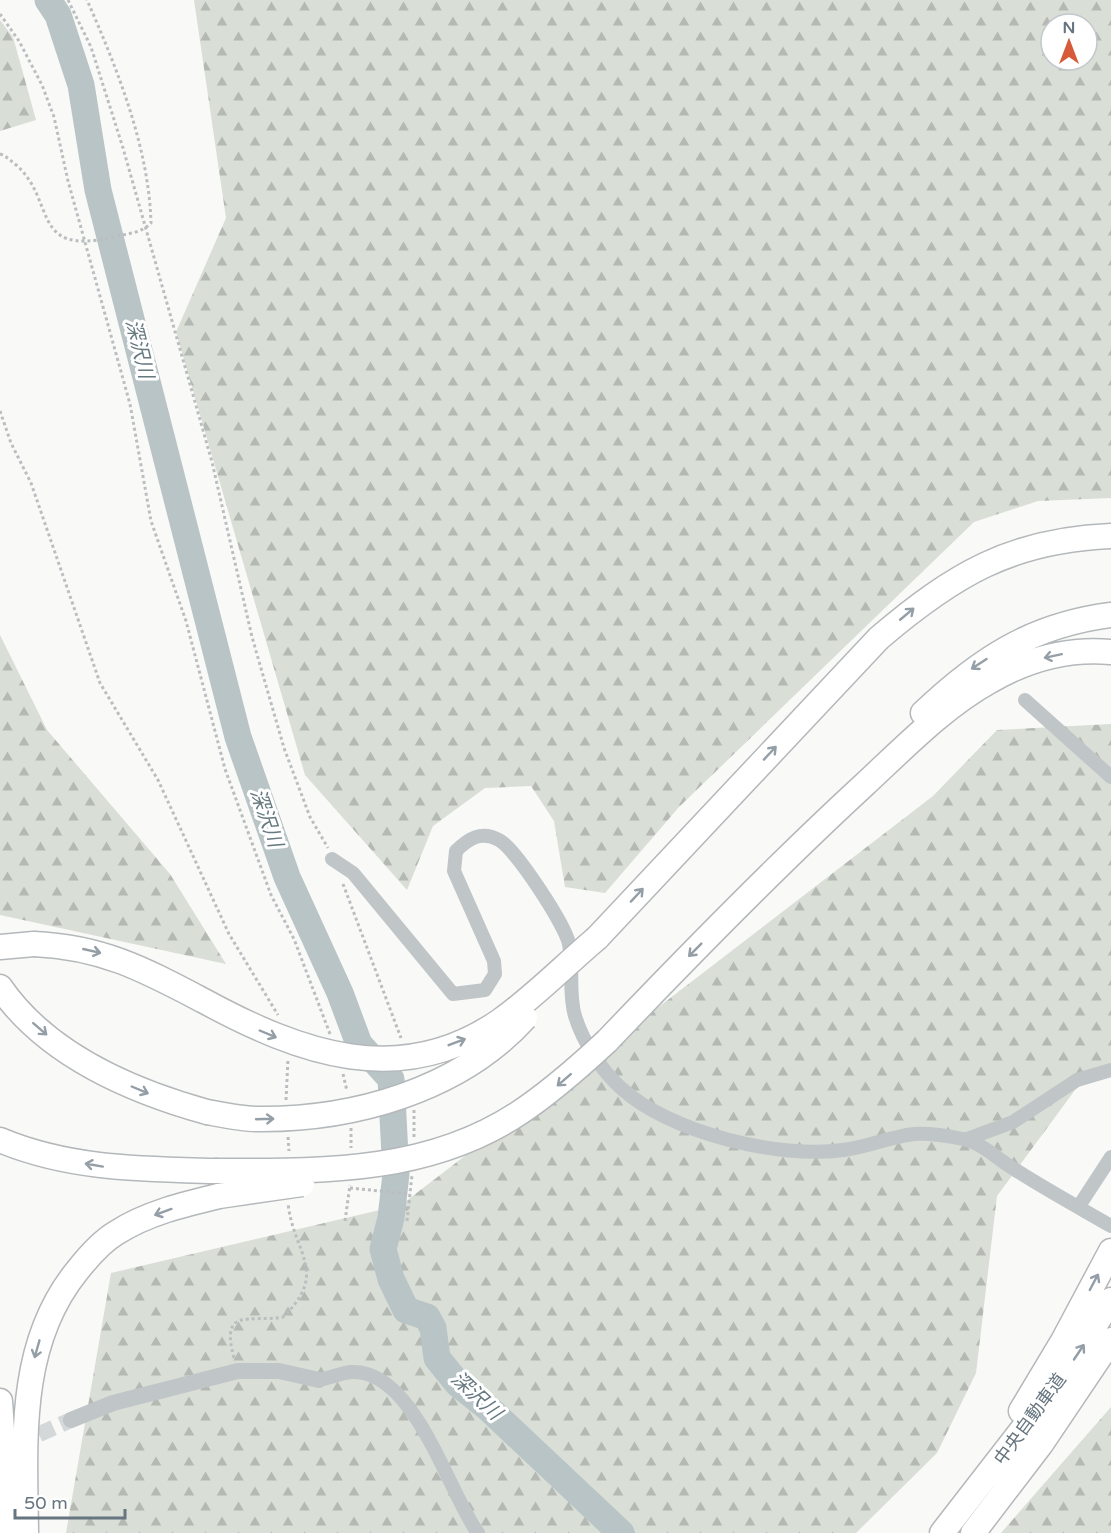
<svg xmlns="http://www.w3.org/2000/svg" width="1111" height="1533" font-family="'Varela Round','Noto Sans JP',sans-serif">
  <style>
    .forest { fill: url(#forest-firs); fill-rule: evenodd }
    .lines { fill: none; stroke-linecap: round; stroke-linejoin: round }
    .river { stroke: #b9c4c7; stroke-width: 27 }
    .tertiary-tunnel { stroke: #d4d8d9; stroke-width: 16; stroke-dasharray: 16 8; stroke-linecap: butt }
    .motorway-casing { stroke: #b4b8bb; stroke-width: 27 }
    .path { stroke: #bbbec0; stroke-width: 3; stroke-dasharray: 3 3; stroke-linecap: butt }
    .minor { stroke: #c0c5c8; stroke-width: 14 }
    .tertiary { stroke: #c0c5c8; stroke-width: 16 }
    .motorway { stroke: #fff; stroke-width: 24 }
    .motorway-bridge-casing { stroke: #b4b8bb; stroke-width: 27; stroke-linecap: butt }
    .motorway-bridge { stroke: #fff; stroke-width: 24 }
    .oneway { stroke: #949ea6 }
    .labels { text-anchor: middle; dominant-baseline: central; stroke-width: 6; stroke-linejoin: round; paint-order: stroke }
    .street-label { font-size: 18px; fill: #667580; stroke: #fff }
    .water-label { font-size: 20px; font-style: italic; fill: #667a80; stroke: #fff }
  </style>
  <defs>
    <pattern id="forest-firs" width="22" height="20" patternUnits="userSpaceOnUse" patternTransform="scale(1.5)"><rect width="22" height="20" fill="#d9ded6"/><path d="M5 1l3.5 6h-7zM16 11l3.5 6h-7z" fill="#b4b9b3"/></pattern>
  </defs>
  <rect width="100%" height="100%" fill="#f9f9f7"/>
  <path class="forest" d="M194,0H1111V498L1038,501L974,522L679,807L605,893L565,887L554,821L531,786L485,788L433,826L407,890L305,775L176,332L226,218ZM1051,24H1087V60H1051Z
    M0,20L13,37L36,120L0,131Z
    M0,635L47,730L170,874L226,964L0,915Z
    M1111,724V1071L1078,1086L997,1196L976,1373L937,1453L856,1533H66L111,1273L401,1205L933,796L997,730Z
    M1111,1407V1533H1001Z"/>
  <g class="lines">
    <path class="river" d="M48,0L58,15L81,85L98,190L238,737L287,877L340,993L359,1044L391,1079L396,1174L391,1218L383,1249L391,1279L406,1310L427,1317L433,1328L437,1358L458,1384L487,1407L621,1533"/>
    <path class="tertiary-tunnel" d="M17,1444L71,1420"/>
    <g class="motorway-casing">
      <path id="motorway" d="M923,713C980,659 1032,625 1111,615
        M597,938L879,638C953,575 1011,540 1111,536
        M0,947L34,944
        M0,987C46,1054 131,1091 207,1112
        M607,1041C690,954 775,867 864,785C903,749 943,707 990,681C1026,660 1068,648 1111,652
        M0,1140C69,1169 141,1169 215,1171
        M0,1401L9,1533
        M1021,1411L1063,1341L1111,1251
        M26,1533C25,1442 17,1345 77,1271C88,1257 101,1242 116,1233C147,1213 185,1204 219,1196
        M942,1533L1053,1390L1111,1300
        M973,1533L1041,1444L1111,1340"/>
    </g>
    <path class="path" d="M68,0L91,47L123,148L212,462L252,637L284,748L310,817L328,848
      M0,14L19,41L42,85L54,117L68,181L130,404L151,521L186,621L225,769L271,895L294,939L330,1034
      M0,154C6,156 10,160 15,164C57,199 29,257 113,237C126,234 142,233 151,223C149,148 117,68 87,0
      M0,411L11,443L31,483L100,683L158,780L229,934L278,1015
      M343,884L401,1038
      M343,1074L347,1091
      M286,1100L288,1059
      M414,1110V1139
      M351,1128V1148
      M288,1137L289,1151
      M350,1188L410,1194
      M345,1221L350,1185
      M407,1221L412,1175
      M234,1358C220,1306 249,1323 283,1317C330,1272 293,1253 288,1203"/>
    <path class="minor" d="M1025,700L1111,777
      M332,859L353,873L453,994L485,990L495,974L494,961L454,871L456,851C468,839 481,830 499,840C515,848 566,926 569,944C574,968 568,993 575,1016C583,1042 601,1070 621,1088C670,1133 779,1159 843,1150C867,1147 889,1137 914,1134C929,1133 948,1136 963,1139C979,1141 999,1160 1014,1169C1045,1189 1078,1207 1111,1226
      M967,1139L1013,1122L1077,1080L1111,1070
      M1079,1206L1111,1157
      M319,1380C329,1378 341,1373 351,1372C414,1368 449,1494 478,1533"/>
    <path class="tertiary" d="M71,1420L113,1403L238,1371H279L319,1380"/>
    <use href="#motorway" class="motorway"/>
    <g class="motorway-bridge-casing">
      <path id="motorway-bridge" d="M34,944C103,947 145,970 204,1001C300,1053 400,1090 500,1021C534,997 565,965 597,938
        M207,1112C223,1115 241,1119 257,1119C352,1120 459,1091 525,1018
        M215,1171C320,1171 427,1174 519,1113C551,1092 579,1067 607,1041
        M219,1196L302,1184"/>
    </g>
    <use href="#motorway-bridge" class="motorway-bridge"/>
  </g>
  <defs><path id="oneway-shaft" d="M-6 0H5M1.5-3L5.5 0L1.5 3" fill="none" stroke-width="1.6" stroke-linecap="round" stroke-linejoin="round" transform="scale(1.5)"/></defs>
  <g class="oneway">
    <use href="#oneway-shaft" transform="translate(907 614) rotate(-40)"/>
    <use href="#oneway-shaft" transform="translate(1053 656) rotate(168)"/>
    <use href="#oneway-shaft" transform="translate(979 664) rotate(147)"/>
    <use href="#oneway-shaft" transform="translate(770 753) rotate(-47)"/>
    <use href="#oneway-shaft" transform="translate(637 895) rotate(-47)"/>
    <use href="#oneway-shaft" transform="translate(695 950) rotate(135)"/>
    <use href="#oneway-shaft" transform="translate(92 951) rotate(13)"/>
    <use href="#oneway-shaft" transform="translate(40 1029) rotate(41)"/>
    <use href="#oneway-shaft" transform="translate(268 1034) rotate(23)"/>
    <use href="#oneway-shaft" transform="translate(457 1042) rotate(-21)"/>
    <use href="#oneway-shaft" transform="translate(564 1080) rotate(139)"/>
    <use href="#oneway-shaft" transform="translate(140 1090) rotate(23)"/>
    <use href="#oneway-shaft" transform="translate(265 1119) rotate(-2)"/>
    <use href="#oneway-shaft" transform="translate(94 1165) rotate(-170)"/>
    <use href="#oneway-shaft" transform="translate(163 1212) rotate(160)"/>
    <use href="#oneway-shaft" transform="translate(1094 1282) rotate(-62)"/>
    <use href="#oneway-shaft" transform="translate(37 1349) rotate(106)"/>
    <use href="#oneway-shaft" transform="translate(1079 1352) rotate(-56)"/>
  </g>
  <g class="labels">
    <g class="street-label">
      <text transform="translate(1030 1419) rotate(-54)">中央自動車道</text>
    </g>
    <g class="water-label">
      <text transform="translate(139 349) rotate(76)">深沢川</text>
      <text transform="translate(266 818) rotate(71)">深沢川</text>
      <text transform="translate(476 1396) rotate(43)">深沢川</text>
    </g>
  </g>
  <g transform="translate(1069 42)"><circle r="28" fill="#ffffff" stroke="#c2c8cc" stroke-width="1.5"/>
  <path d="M0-4.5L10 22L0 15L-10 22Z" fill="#d75b39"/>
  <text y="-9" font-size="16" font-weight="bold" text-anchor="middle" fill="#667580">N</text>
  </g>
  <path d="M15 1509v9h110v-9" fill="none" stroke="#667580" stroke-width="3"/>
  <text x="24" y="1509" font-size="18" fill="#667580" stroke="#ffffff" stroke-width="4.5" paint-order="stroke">50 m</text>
</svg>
